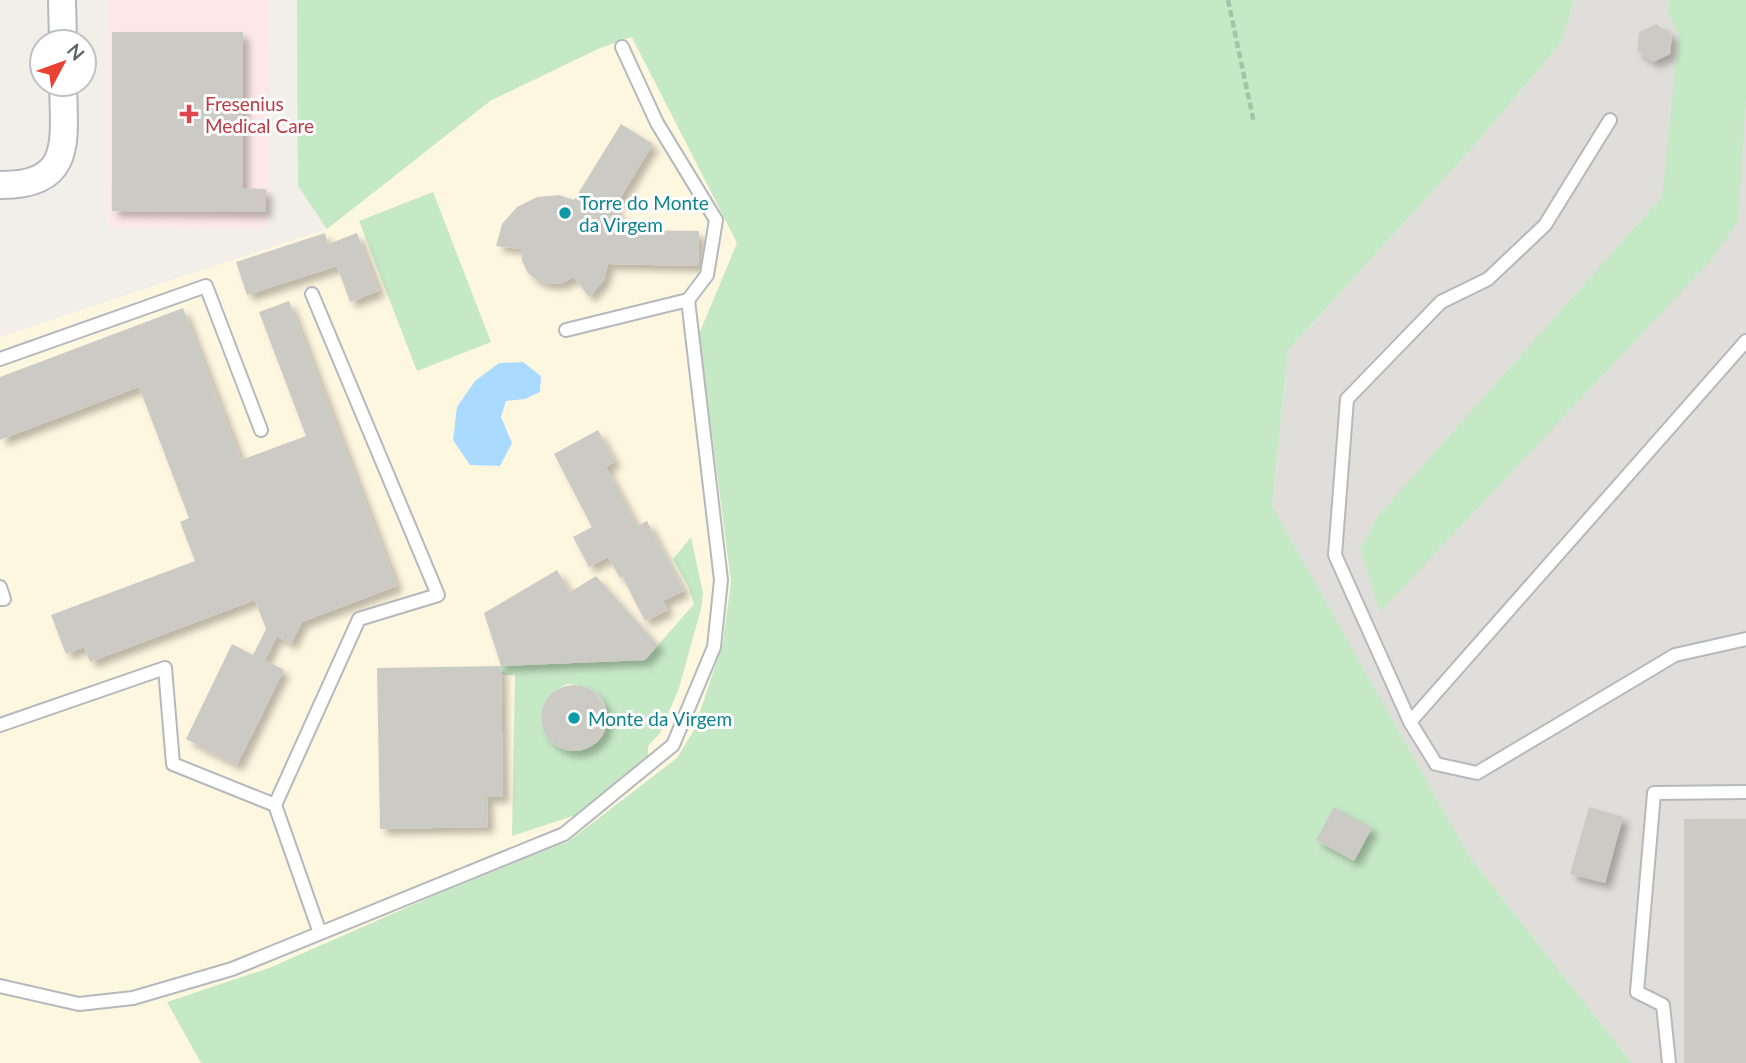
<svg xmlns="http://www.w3.org/2000/svg" width="1746" height="1063" font-family="Lato,sans-serif">
  <style>
    .commercial { fill: #fef7e0 }
    .industrial { fill: #e0deda }
    .medical { fill: #fce8e6 }
    .green { fill: #c5e8c5; fill-rule: evenodd }
    .water { fill: #aadaff }
    .building { fill: #cccac5; filter: url(#shadow) }
    .lines { fill: none; stroke-linecap: round; stroke-linejoin: round }
    .lane-casing { stroke: #b5b8bc; stroke-width: 16 }
    .street-casing { stroke: #b5b8bc; stroke-width: 30 }
    .path { stroke: #9cc7a9; stroke-width: 4.5; stroke-dasharray: 7 3.5; stroke-linecap: butt }
    .lane { stroke: #fff; stroke-width: 12 }
    .street { stroke: #fff; stroke-width: 26 }
    .health-dot { fill: #e0444e; stroke: #fff; stroke-width: 2.5 }
    .culture-dot { fill: #0f9aa8; stroke: #fff; stroke-width: 2.5 }
    .labels { text-anchor: middle; dominant-baseline: central; stroke-width: 6; stroke-linejoin: round; paint-order: stroke }
    .health-label { font-size: 19px; fill: #be3a42; stroke: #fff; text-anchor: start }
    .culture-label { font-size: 19px; fill: #0d838f; stroke: #fff; text-anchor: start }
  </style>
  <defs>
    <filter id="shadow"><feDropShadow dx="6" dy="6" stdDeviation="3.5" flood-color="#0004"/></filter>
  </defs>
  <rect width="100%" height="100%" fill="#f1efe8"/>
  <path class="commercial" d="M631,37L738,243L859,577L710,1063H0V337L327,229L490,101L600,48Z"/>
  <path class="industrial" d="M1574,0H1746V1063H1632L1469,856L1272,507L1288,350L1473,147L1561,43Z"/>
  <path class="medical" d="M109,0H267L268,229L110,228Z"/>
  <path class="green" d="M297,0H1574L1561,43L1473,147L1288,350L1272,506L1469,856L1632,1063H201L167,1002L269,968L449,889L569,841L677,758L694,730L723,642L731,582L699,334L737,243L632,37L600,48L490,101L327,229L298,186Z
    M1669,0H1746V96L1738,222L1712,259L1380,612L1360,550L1377,517L1662,197L1679,34L1668,13Z
    M433,192L491,342L417,371L359,221Z
    M691,537L703,593L701,609L679,688L660,733L648,746V756L576,815L512,836L515,675H501V666L645,660L694,604L688,586L673,559ZM567,684C593,685 613,699 606,728C604,737 597,744 589,747C548,766 517,707 567,684Z"/>
  <path class="water" d="M523,362L541,376L540,392L525,399L506,401L501,417L512,443L500,466L470,465L453,440L457,407L475,381L499,363Z"/>
  <path class="building" d="M1656,24L1672,35L1670,54L1653,62L1637,51L1639,32Z
    M112,32H243V188L266,189V212L112,211Z
    M621,124L653,144L614,208L622,218L625,230L699,231L698,266L608,264L604,280L589,297L574,277L562,283L550,284L538,281L528,273L522,261L521,249L496,246L502,224L517,207L537,197L559,195L574,200Z
    M325,233L328,244L357,233L379,291L350,302L337,266L247,295L236,262Z
    M289,301L397,586L302,622L291,644L277,636L265,660L284,670L237,765L186,739L232,644L253,655L266,629L255,600L90,662L84,647L66,654L51,615L195,561L180,522L189,518L139,387L0,440V377L183,308L241,460L306,436L259,312Z
    M598,430L615,462L606,467L637,526L647,521L684,591L663,601L668,610L645,621L622,576L620,578L608,557L589,567L573,537L592,527L554,454Z
    M557,570L570,592L596,576L658,645L645,660L501,666L503,797H487L488,827L380,829L377,668L501,666L484,613Z
    M541 718a33 33 0 1 1 66 0a33 33 0 1 1-66 0Z
    M1334,807L1372,828L1354,861L1316,840Z
    M1589,807L1623,817L1605,883L1570,874Z
    M1684,819H1746V1063H1684Z"/>
  <g class="lines">
    <g class="lane-casing">
      <path id="lane" d="M622,47L657,123L716,220L707,275L688,300
        M1610,120L1545,225L1488,279L1441,302L1347,399L1335,555L1410,722L1436,764L1477,773L1675,655L1746,639
        M0,359L206,286L261,430
        M0,587L4,599H0
        M1410,722L1746,341
        M0,725L165,668L173,764L275,805L359,619L438,595L312,294
        M275,805L320,933
        M0,986L79,1004L133,998L232,969L564,834L673,745L714,647L721,580L688,300L566,330
        M1669,1063L1663,1005L1637,992L1654,793L1746,792"/>
    </g>
    <g class="street-casing">
      <path id="street" d="M62,0L63,42
        M0,185C74,186 64,140 63,84"/>
    </g>
    <path class="path" d="M1228,0L1254,123"/>
    <use href="#lane" class="lane"/>
    <use href="#street" class="street"/>
  </g>
  <path class="health-dot" d="M185.5 103.5h7v7h7v7h-7v7h-7v-7h-7v-7h7z"/>
  <g class="culture-dot">
    <circle cx="565" cy="213" r="7"/>
    <circle cx="574" cy="718" r="7"/>
  </g>
  <g class="labels">
    <g class="health-label">
      <text x="205" y="103">Fresenius<tspan x="205" dy="22">Medical Care</tspan></text>
    </g>
    <g class="culture-label">
      <text x="579" y="202">Torre do Monte<tspan x="579" dy="22">da Virgem</tspan></text>
      <text x="588" y="718">Monte da Virgem</text>
    </g>
  </g>
  <g transform="translate(63 63) rotate(49)"><circle r="33" fill="#ffffff" stroke="#bfc1c3" stroke-width="2"/>
  <path d="M0-5L12 26L0 18L-12 26Z" fill="#ea4335"/>
  <text y="-10" font-size="19" font-weight="bold" text-anchor="middle" fill="#5f6368">N</text>
  </g>
</svg>
